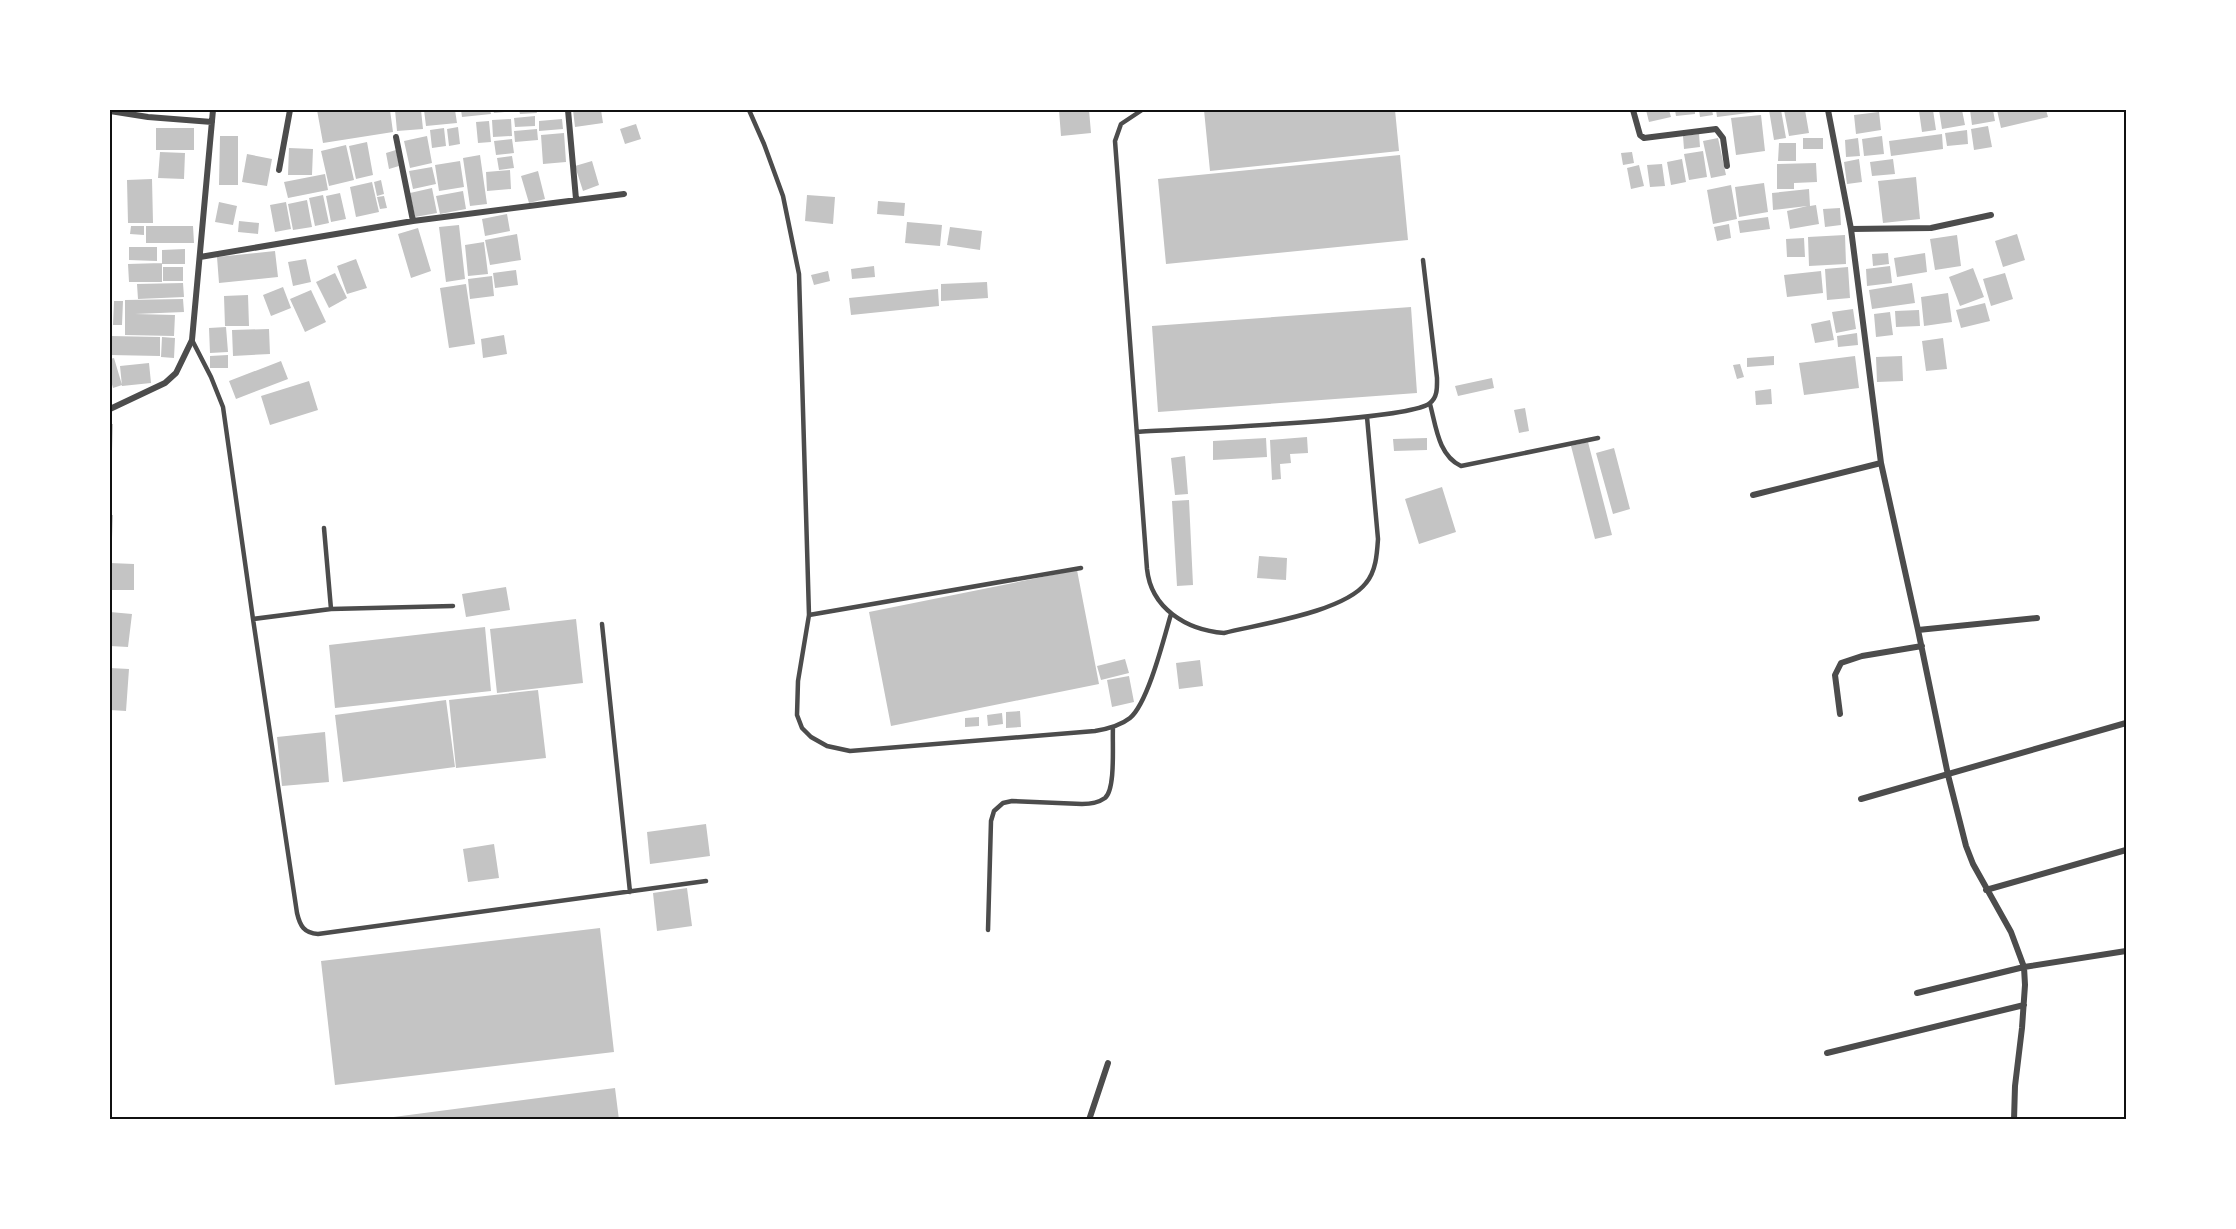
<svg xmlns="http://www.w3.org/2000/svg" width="2236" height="1229" font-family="'Exo 2',sans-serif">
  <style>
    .building { fill: #c4c4c4 }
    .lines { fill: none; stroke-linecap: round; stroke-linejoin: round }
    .service { stroke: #4c4c4c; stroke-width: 4.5 }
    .minor { stroke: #4c4c4c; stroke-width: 6 }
    .neatline { fill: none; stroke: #111; stroke-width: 2 }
  </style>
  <rect width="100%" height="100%" fill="#fff"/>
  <path class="building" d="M317,110H390L393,132L323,143Z
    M395,110H421L423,129L397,131Z
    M424,110H455L457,123L426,126Z
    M461,110H490L491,114L462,117Z
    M493,110H516V111L494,113Z
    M519,110H536L537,113L520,114Z
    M573,110H601L603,123L575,127Z
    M1059,110H1089L1091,133L1061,136Z
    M1204,110H1395L1399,151L1210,171Z
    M1646,110H1669L1671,117L1649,122Z
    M1675,110H1695V114L1676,116Z
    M1699,110H1712L1713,115L1700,117Z
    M1716,110H1764V111L1717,117Z
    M1769,110H1781L1786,138L1774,140Z
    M1784,110H1805L1809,133L1789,136Z
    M1933,110L1936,130L1922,132L1919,111Z
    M1939,110H1962L1965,125L1942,129Z
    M1970,110H1993L1995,121L1972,125Z
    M1997,110H2046L2048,117L2001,128Z
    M1879,112L1881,130L1856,134L1854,115Z
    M1761,115L1765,151L1736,155L1731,118Z
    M535,116V126L515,127L514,118Z
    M511,119L512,136L493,137L492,120Z
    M562,119L563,129L539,131V121Z
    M489,121L491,142L478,143L476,122Z
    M636,124L641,139L625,144L620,129Z
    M1988,126L1992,147L1974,150L1971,129Z
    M458,127L460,144L449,146L447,129Z
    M156,128H194V150H156Z
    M444,128L446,146L432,148L430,130Z
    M537,129L538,140L515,142L514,131Z
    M1967,130L1968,144L1947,146L1945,133Z
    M564,133L566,162L543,164L541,135Z
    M1699,134L1700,147L1684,149L1683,136Z
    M1942,134L1943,149L1891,156L1889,141Z
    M220,136H238V185H219Z
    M427,136L432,163L410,168L404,141Z
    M1882,136L1884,154L1864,156L1862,139Z
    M1718,138L1726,175L1711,178L1703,141Z
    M1803,138H1823V149H1803Z
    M1858,138L1860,156L1846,157L1845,140Z
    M512,139L514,153L496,155L494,141Z
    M367,142L373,175L356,179L349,146Z
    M1779,143H1796V161H1778Z
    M346,145L354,180L329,186L321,151Z
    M289,148L313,149L312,175H288Z
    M396,150L399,166L389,169L386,153Z
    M1703,151L1707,177L1689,180L1684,154Z
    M160,152L185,153L184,179L158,178Z
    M1632,152L1634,163L1623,165L1621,153Z
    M247,154L272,159L267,186L242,182Z
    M480,155L487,204L470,206L463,158Z
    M1400,155L1408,240L1166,264L1158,179Z
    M512,156L514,168L499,170L497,158Z
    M1682,159L1686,182L1671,185L1667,162Z
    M1859,159L1862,182L1847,184L1844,162Z
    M1893,159L1895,174L1872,176L1870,162Z
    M460,161L464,187L439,191L435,165Z
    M592,161L599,185L583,191L575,166Z
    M1816,163L1817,182L1794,183V189H1777V164Z
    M1662,164L1665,186L1650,187L1647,165Z
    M1639,165L1644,186L1631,189L1627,168Z
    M432,167L436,184L413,189L409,171Z
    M510,170L511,189L487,191L486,172Z
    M538,171L545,199L529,203L521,176Z
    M325,174L328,190L288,198L284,182Z
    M1916,177L1920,219L1883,223L1878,181Z
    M152,179L153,223H128L127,180Z
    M381,180L384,194L377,196L374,182Z
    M372,182L379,212L356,217L350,187Z
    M1764,183L1768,212L1739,217L1735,187Z
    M1731,185L1737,219L1713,224L1707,190Z
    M432,188L437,213L415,217L410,193Z
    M1809,189L1810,206L1816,205L1819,224L1790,229L1787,211L1807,206L1773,210L1772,193Z
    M463,191L466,209L440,214L436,196Z
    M340,193L346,219L331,222L326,196Z
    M323,195L329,223L315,226L309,198Z
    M807,195L835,197L833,224L805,221Z
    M384,196L387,208L380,209L377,197Z
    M307,200L312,227L293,230L288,204Z
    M878,201L905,203L904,216L877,214Z
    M219,202L237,206L233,225L215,222Z
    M286,202L291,229L275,232L270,205Z
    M1840,208L1841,225L1825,227L1823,209Z
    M507,214L510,231L485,236L482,219Z
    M1768,217L1770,229L1740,233L1738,221Z
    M239,221L259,223L258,234L238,232Z
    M907,222L942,225L940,246L905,243Z
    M1729,224L1731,238L1717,241L1714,227Z
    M459,225L465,279L446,282L439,227Z
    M131,226H144V235L130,234Z
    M146,226H193L194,243H146Z
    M950,227L982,231L980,250L947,245Z
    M418,228L431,271L411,278L398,234Z
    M517,234L521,260L490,265L485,240Z
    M2017,234L2025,260L2003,267L1995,241Z
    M1845,235L1846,264L1809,266L1808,237Z
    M1957,235L1961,266L1935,270L1930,239Z
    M1804,238L1805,257H1787L1786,239Z
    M484,242L488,274L468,276L465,245Z
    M129,247H157V261L129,260Z
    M185,249V264H162V250Z
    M275,251L278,277L219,283L217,257Z
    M1888,253L1889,264L1873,266L1872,254Z
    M1925,253L1927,272L1897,277L1894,258Z
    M306,259L311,282L293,286L288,262Z
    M356,259L367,288L347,294L337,266Z
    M162,263V282H129L128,264Z
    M874,266L875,277L852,279L851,269Z
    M1890,266L1892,283L1867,286L1866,269Z
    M163,267H183V281H163Z
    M1848,267L1850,298L1827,300L1825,269Z
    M1973,268L1984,297L1960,306L1949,277Z
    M516,270L518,285L495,288L493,273Z
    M828,271L830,281L814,285L811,275Z
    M1821,271L1823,293L1787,297L1784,275Z
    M335,273L347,298L329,308L316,282Z
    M2005,273L2013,299L1991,306L1983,279Z
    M492,276L494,296L470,299L468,279Z
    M987,282L988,298L941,301V284Z
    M183,283L184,297L138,299L137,284Z
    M1912,283L1915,303L1872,309L1869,290Z
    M466,284L475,344L449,348L440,288Z
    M283,287L291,308L271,316L263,295Z
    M938,289L939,306L851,315L849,298Z
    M311,290L326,322L305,332L290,299Z
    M1948,293L1952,322L1924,326L1921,297Z
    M248,295L249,326H225L224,296Z
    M183,299L184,312L135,314L175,315L174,336L125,335V300Z
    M114,301H123L122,325H113Z
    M1985,303L1990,321L1961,328L1956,310Z
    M1411,307L1417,393L1158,412L1152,326Z
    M1853,309L1856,329L1836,333L1832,312Z
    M1919,310L1920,326L1896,327L1895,311Z
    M1890,312L1893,335L1876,337L1874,314Z
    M1830,320L1834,340L1815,343L1811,324Z
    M226,327L228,352L210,353L209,328Z
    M269,329L270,354L233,356L232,330Z
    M1857,333L1858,345L1838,347L1837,336Z
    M504,335L507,354L483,358L481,339Z
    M110,336L160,337V356L110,355Z
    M162,337L175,338L174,358L161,357Z
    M1943,338L1947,369L1926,371L1922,341Z
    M228,355V368H210V356Z
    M1774,356V365L1747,367V358Z
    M1855,356L1859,388L1804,395L1799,363Z
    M1902,356L1903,381L1877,382L1876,357Z
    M114,358L122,385L113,388L110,377V359Z
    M281,361L288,379L236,399L229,381Z
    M149,363L151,383L122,386L120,366Z
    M1740,364L1744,377L1737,379L1733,365Z
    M1492,378L1494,388L1458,396L1455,386Z
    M309,381L318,410L270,425L261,396Z
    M1771,389L1772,404L1756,405L1755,391Z
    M1525,408L1529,431L1519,433L1514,410Z
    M110,424H113L111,479H110Z
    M1307,437L1308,453L1290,454L1291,463L1280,464L1281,479L1272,480L1270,440Z
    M1266,438L1267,457L1213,460V441Z
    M1427,438V450L1394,451L1393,439Z
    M1588,442L1612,535L1595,539L1571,446Z
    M1614,448L1630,509L1613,514L1596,453Z
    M1185,456L1188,494L1175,495L1171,458Z
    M1442,487L1456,532L1419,544L1405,499Z
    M1189,500L1193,585L1177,586L1172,501Z
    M110,515H113L112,538H110Z
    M1259,556L1287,558L1286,580L1257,578Z
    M110,563L134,564V590H110Z
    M1077,570L1099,684L891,726L869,612Z
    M506,587L510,610L466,617L462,594Z
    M110,612L132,614L128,647L110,646Z
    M576,619L583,683L497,693L490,629Z
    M485,627L491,691L335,708L329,645Z
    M1125,659L1129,673L1101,680L1097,666Z
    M1200,660L1203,686L1179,689L1176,663Z
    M110,668L129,669L126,711L110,710Z
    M1129,676L1134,702L1112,707L1107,680Z
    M538,690L546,758L456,768L449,700Z
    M446,700L455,767L343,782L335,715Z
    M1020,711L1021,727L1006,728V712Z
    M1002,713L1003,724L988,726L987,715Z
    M979,717V726L965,727V718Z
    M325,732L329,782L282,786L277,737Z
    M706,824L710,856L650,864L647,832Z
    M494,844L499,878L468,882L463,849Z
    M687,888L692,926L657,931L653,893Z
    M600,928L614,1052L335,1085L321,961Z
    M615,1088L619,1120H386V1118Z"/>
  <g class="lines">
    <path class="service" d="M749,110L764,144L783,196L799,274L809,615L798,681L797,715L802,728L811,737L827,746L850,751L1095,731C1107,729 1120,726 1130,718C1148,703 1164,638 1171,614
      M1142,110L1121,124L1115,141L1147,569C1151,608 1186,630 1224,633C1260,624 1344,612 1366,583C1376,571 1377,554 1378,539L1367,417
      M192,340L211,377L223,407L253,619L297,913C300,926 304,933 318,934L706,881
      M1430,404C1436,426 1438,455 1461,466L1598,438
      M1137,432C1179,429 1410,421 1430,403C1438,397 1437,386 1437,378L1423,260
      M324,528L331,609
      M809,615L1081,568
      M253,619L331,609L453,606
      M602,624L630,892
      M988,930L991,821L994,811L1003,803L1012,801L1082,804C1089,804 1098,803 1105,798C1116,789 1112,742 1113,727"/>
    <path class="minor" d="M568,110L576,199
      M1633,110L1640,135L1644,138L1716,129L1723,138L1727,166
      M1828,110L1851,229L1881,463L1918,630L1948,775L1966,846L1973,864L2011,932L2024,967L2025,985L2022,1028L2015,1086L2014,1120
      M110,111L148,117L212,122
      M396,137L413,221
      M279,170L290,110
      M1851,229L1931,228L1991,215
      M200,257L413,221L624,194
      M110,409L165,383L176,373L192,340L213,110
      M1753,495L1881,463
      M1918,630L2037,618
      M1840,714L1835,675L1841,663L1862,656L1922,646
      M1861,799L2126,723
      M1986,890L2126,850
      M1917,993L2024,967L2126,951
      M1827,1053L2024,1005
      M1089,1120L1108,1063"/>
  </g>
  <rect width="2236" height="1229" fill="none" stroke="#ffffff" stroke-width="222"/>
  <rect x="111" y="111" width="2014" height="1007" class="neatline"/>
</svg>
